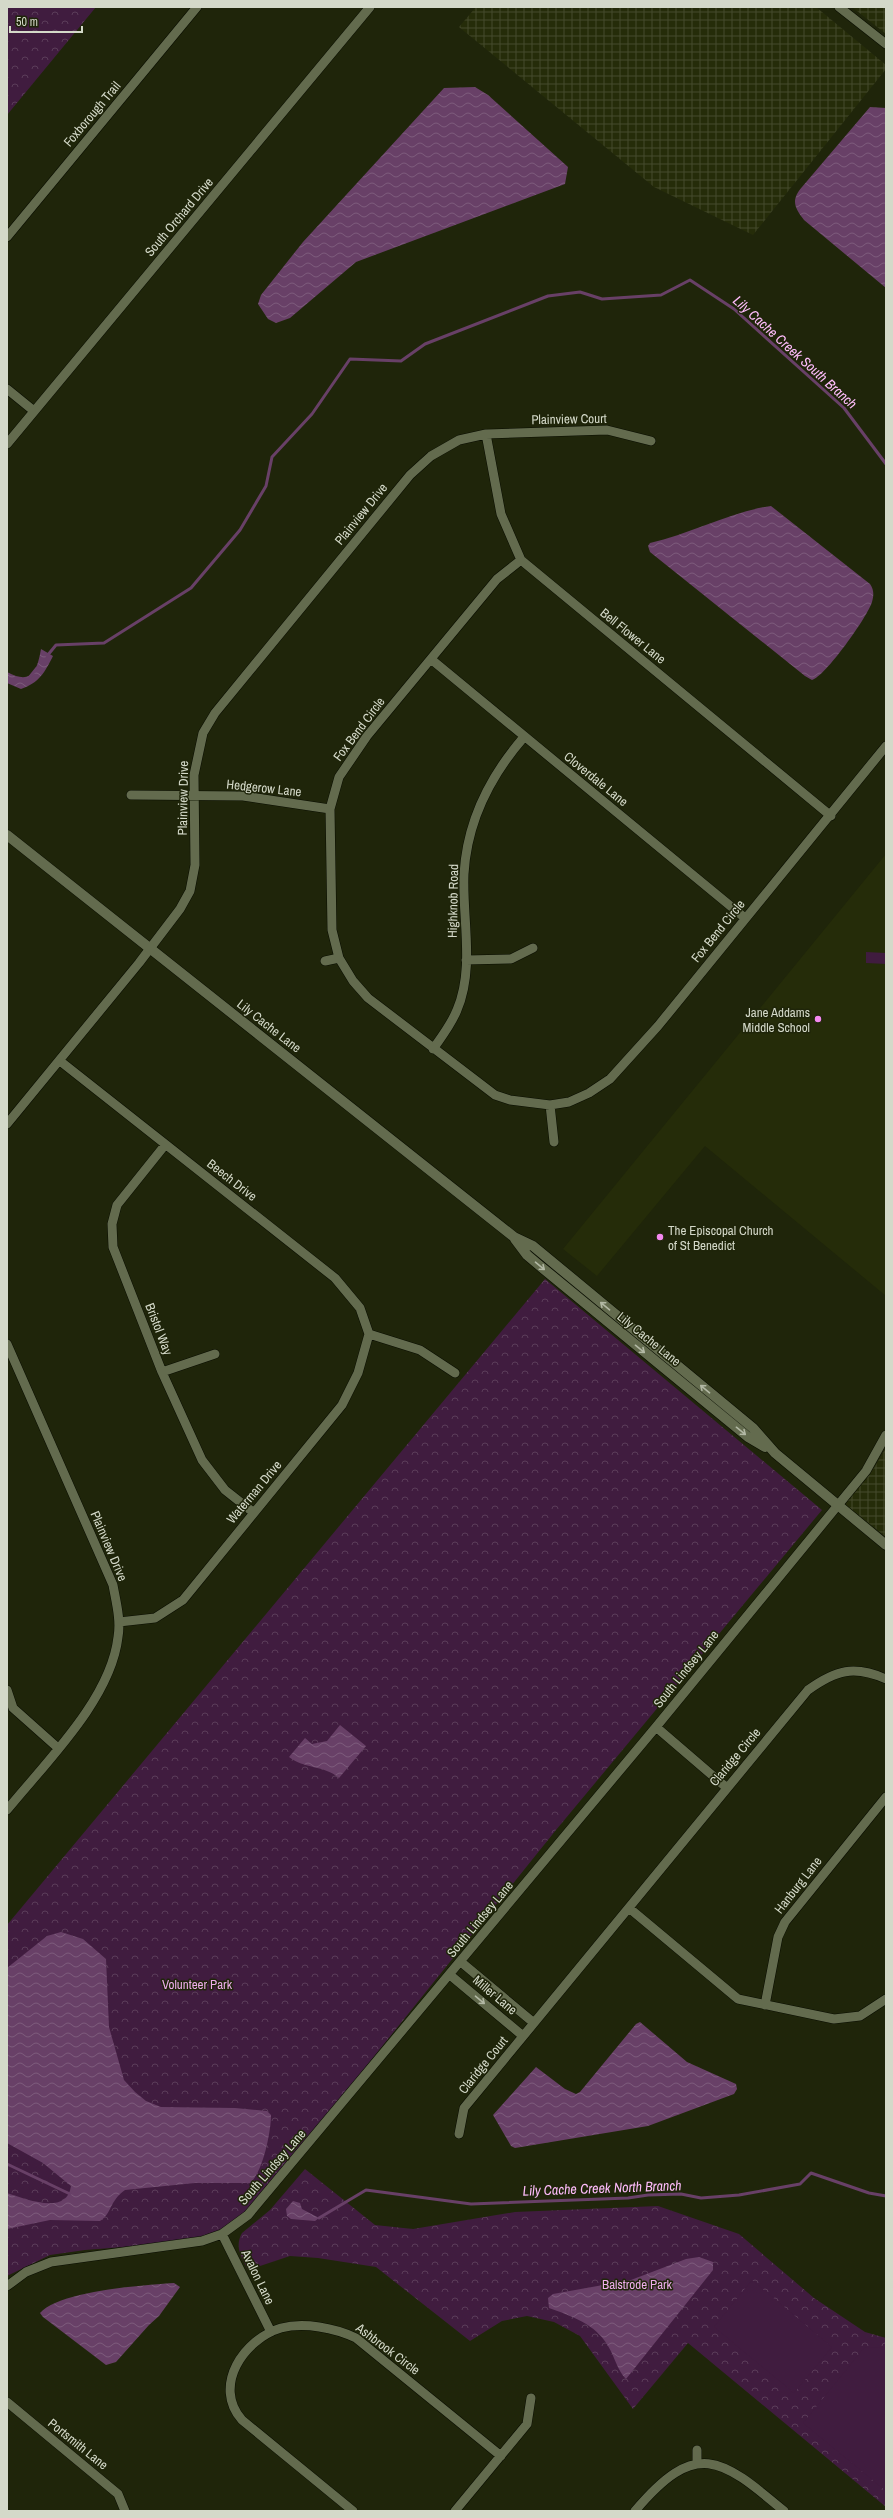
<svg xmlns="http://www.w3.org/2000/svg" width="893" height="2518" font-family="'Archivo Narrow',sans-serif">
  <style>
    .built { fill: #252c09 }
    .industrial { fill: url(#industrial-grid) }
    .park { fill: url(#park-crowns) }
    .pitch { fill: #401c3f }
    .water { fill: url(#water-waves) }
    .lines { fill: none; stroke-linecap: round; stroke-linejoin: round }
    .stream { stroke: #684067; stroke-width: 3 }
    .minor-casing { stroke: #090d00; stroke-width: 10 }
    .tertiary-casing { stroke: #090d00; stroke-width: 11 }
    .minor { stroke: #636b4e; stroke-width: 9 }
    .tertiary { stroke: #636b4e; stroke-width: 10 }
    .oneway { stroke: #b2b8a4 }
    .poi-dot { fill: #f489f0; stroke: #1f250a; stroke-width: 1.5 }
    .labels { text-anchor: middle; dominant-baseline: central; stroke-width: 3; stroke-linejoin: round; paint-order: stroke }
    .street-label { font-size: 13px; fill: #d4d9c9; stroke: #1f250a }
    .poi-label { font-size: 13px; fill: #d4d9c9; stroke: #1f250a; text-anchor: end }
    .park-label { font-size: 13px; fill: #eeadeb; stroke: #1f250a }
    .water-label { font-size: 14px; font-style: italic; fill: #febcfb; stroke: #1f250a }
  </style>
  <defs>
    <pattern id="industrial-grid" width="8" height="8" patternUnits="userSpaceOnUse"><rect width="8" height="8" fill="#252c09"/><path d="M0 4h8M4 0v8" fill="none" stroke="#444a2c"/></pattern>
    <pattern id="park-crowns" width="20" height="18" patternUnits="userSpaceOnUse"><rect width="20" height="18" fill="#401c3f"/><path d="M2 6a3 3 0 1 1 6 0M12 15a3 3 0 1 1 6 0" fill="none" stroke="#5b3c59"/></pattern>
    <pattern id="water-waves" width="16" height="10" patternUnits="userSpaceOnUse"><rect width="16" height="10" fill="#684067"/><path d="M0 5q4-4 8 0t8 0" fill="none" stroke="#7d5b7b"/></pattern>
  </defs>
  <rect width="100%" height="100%" fill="#1f250a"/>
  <path class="built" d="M886,854V1296L705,1146L597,1276L563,1249Z"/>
  <path class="industrial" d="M476,7H816L886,65V69L753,235L654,187L459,27Z
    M852,7H886V34Z
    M886,1448V1537L845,1504L874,1468Z"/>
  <path class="park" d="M7,7H96L7,115Z
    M545,1279L822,1510L556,1830L240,2223L202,2241L85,2250L50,2255L7,2276V1925Z
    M305,2169L375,2225L413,2229L515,2212L658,2206L739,2234L814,2298L865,2332L886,2338V2507L688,2343L633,2409L580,2336L554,2322L527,2316L502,2321L470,2341L376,2267L318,2258L290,2256L248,2270C242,2258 234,2247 242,2233L270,2210Z"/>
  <path class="pitch" d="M866,952L886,953V964L866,963Z
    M752,2280L832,2347L794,2393L714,2327Z
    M886,2347V2491L803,2423L864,2348Z"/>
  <path class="water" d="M475,87L488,95L568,167L565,184L356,262L290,318L276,323L268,319L258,304L261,295L303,242L444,88Z
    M870,107L886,108V288L804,220C794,207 791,200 802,187Z
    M771,506L870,584C874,590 874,595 872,602C868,616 825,677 812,680L805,676L650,552L648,546L650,543C690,534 733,511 771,506Z
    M41,649L53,656C45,672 39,683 21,689L7,683V672C31,685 37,672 41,649Z
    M340,1725L366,1746L339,1778C324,1765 304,1769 289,1757L305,1738L312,1744L327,1741Z
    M61,1932L83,1939L106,1959L109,2027L124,2080L135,2092L146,2101L161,2107L235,2108L267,2111L271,2115C271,2132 263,2172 250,2183H195L125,2190C110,2200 111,2215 100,2221L50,2220L7,2229V2193C26,2199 67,2216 71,2186L43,2163L7,2143V1968L47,1936Z
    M640,2022L687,2062L736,2084L737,2089L734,2094L648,2126L515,2148L511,2146L493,2115L536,2067L565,2089L576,2094L580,2092L636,2024Z
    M293,2201L300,2203L302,2209L319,2218L315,2221L291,2219L287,2216L286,2209Z
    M699,2257L713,2262V2270L626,2379C617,2370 615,2357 608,2346C596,2324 571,2316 549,2308L548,2298L553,2294L631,2280L686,2259Z
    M174,2283L180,2287L159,2316L149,2325L116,2362L106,2365L43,2317L40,2313C59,2291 144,2285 174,2283Z"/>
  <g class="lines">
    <path class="stream" d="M47,656L56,645L104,643L191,588L240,530L266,486L272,457L312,414L350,359L401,361L425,344L548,296L580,292L602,299L661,295L690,280L734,309L844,408L886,464
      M29,678L37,668
      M7,2164L70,2194
      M319,2218L366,2190L471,2204L628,2198L648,2195L681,2194L701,2198L739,2195L800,2184L811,2173L869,2193L886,2196"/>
    <g class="minor-casing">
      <path id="minor" d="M839,7L886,44
        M7,237L197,7
        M7,389L34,411
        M486,434L501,514L521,560L831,816
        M7,444L370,7
        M521,560L497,579L367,736L339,777L330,809L332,930L339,958L353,981L368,998L495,1095L510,1100L550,1105L569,1102L589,1093L610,1079L658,1026L886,746
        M432,660L745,918
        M131,795L243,796L330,809
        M466,960L511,959L533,948
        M325,961L339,958
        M433,1049C442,1036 451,1025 457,1010C475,968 462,918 464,874C467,822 491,775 524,737
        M60,1061L335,1278L360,1308L369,1334
        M550,1105L554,1142
        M7,1124L139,963L180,909L190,891L195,865L194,775L203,733L215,713L410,475L431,456L459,440L486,434L607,430L651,441
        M165,1145L117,1205L112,1224L113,1247L162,1372L202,1460L225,1490L254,1513
        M369,1334L420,1350L455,1373
        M7,1344L113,1585C116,1602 121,1620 118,1637C111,1699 46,1762 7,1810
        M162,1372L215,1354
        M119,1622L155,1618L183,1600L342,1405L358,1373L369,1334
        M7,1690L13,1708L58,1748
        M656,1727L727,1788
        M629,1908L738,1999L834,2019L860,2016L886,1999
        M461,1962L534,2023
        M450,1975L523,2036
        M765,2005L778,1937L785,1922L886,1797
        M459,2134L464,2108L808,1690C836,1670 854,1665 886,1679
        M222,2234L271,2332
        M7,2286L26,2272L51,2262L202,2241L222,2234L248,2215L656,1727L866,1471L886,1435
        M7,2402L118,2494L125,2511
        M697,2463V2450
        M353,2511L242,2420C212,2386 244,2339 281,2328C304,2322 335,2328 356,2338L501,2456
        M455,2511L527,2424L531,2398
        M635,2511C696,2439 720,2457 784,2511"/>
    </g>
    <g class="tertiary-casing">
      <path id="tertiary" d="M7,835L514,1237L533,1246L753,1428L775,1453L886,1545
        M515,1239L527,1255L540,1266L748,1437L765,1447"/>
    </g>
    <use href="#minor" class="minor"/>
    <use href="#tertiary" class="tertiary"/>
  </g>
  <defs><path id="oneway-shaft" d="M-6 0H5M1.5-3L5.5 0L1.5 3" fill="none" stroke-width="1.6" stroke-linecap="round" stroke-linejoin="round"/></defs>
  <g class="oneway">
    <use href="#oneway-shaft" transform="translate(540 1266) rotate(40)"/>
    <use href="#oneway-shaft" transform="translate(605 1306) rotate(-140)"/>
    <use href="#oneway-shaft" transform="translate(640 1349) rotate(39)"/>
    <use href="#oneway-shaft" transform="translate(705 1389) rotate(-140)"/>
    <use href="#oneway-shaft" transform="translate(741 1431) rotate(39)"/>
    <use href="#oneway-shaft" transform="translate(480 2000) rotate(40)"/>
  </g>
  <g class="poi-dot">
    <circle cx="818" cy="1019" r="4"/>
    <circle cx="660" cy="1237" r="4"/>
  </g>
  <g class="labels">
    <g class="street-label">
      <text transform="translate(92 114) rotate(-50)">Foxborough Trail</text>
      <text transform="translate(179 217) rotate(-50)">South Orchard Drive</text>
      <text transform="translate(569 419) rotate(-1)">Plainview Court</text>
      <text transform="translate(361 514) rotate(-51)">Plainview Drive</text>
      <text transform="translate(633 636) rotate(39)">Bell Flower Lane</text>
      <text transform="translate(359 729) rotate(-53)">Fox Bend Circle</text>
      <text transform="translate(596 779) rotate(39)">Cloverdale Lane</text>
      <text transform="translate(264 788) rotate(6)">Hedgerow Lane</text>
      <text transform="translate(183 798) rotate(-89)">Plainview Drive</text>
      <text transform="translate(453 901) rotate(-89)">Highknob Road</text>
      <text transform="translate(718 931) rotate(-51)">Fox Bend Circle</text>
      <text transform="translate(269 1026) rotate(38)">Lily Cache Lane</text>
      <text transform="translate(232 1180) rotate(38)">Beech Drive</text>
      <text transform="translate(159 1329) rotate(69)">Bristol Way</text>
      <text transform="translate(649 1339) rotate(39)">Lily Cache Lane</text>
      <text transform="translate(254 1492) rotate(-50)">Waterman Drive</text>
      <text transform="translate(109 1546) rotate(67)">Plainview Drive</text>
      <text transform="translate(686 1669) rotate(-51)">South Lindsey Lane</text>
      <text transform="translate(735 1757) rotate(-50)">Claridge Circle</text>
      <text transform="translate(798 1885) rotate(-52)">Hanburg Lane</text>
      <text transform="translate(480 1919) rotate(-50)">South Lindsey Lane</text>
      <text transform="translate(495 1995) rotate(40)">Miller Lane</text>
      <text transform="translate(483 2065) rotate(-51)">Claridge Court</text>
      <text transform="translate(272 2167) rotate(-49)">South Lindsey Lane</text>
      <text transform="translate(258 2277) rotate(64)">Avalon Lane</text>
      <text transform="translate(388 2349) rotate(37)">Ashbrook Circle</text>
      <text transform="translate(78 2444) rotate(39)">Portsmith Lane</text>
    </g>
    <g class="poi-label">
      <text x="810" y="1012">Jane Addams<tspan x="810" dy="15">Middle School</tspan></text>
      <text x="668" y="1230" text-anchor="start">The Episcopal Church<tspan x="668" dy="15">of St Benedict</tspan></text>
    </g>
    <g class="park-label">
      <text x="197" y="1984">Volunteer Park</text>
      <text x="637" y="2284">Balstrode Park</text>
    </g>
    <g class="water-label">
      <text transform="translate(795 352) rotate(42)">Lily Cache Creek South Branch</text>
      <text transform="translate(602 2188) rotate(-2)">Lily Cache Creek North Branch</text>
    </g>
  </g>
  <rect width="893" height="2518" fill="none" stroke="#d4d9c9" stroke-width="16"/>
  <path d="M10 26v6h72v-6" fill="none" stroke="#d4d9c9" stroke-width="2"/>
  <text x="16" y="26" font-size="12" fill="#d4d9c9" stroke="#1f250a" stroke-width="3" paint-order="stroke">50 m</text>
</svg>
